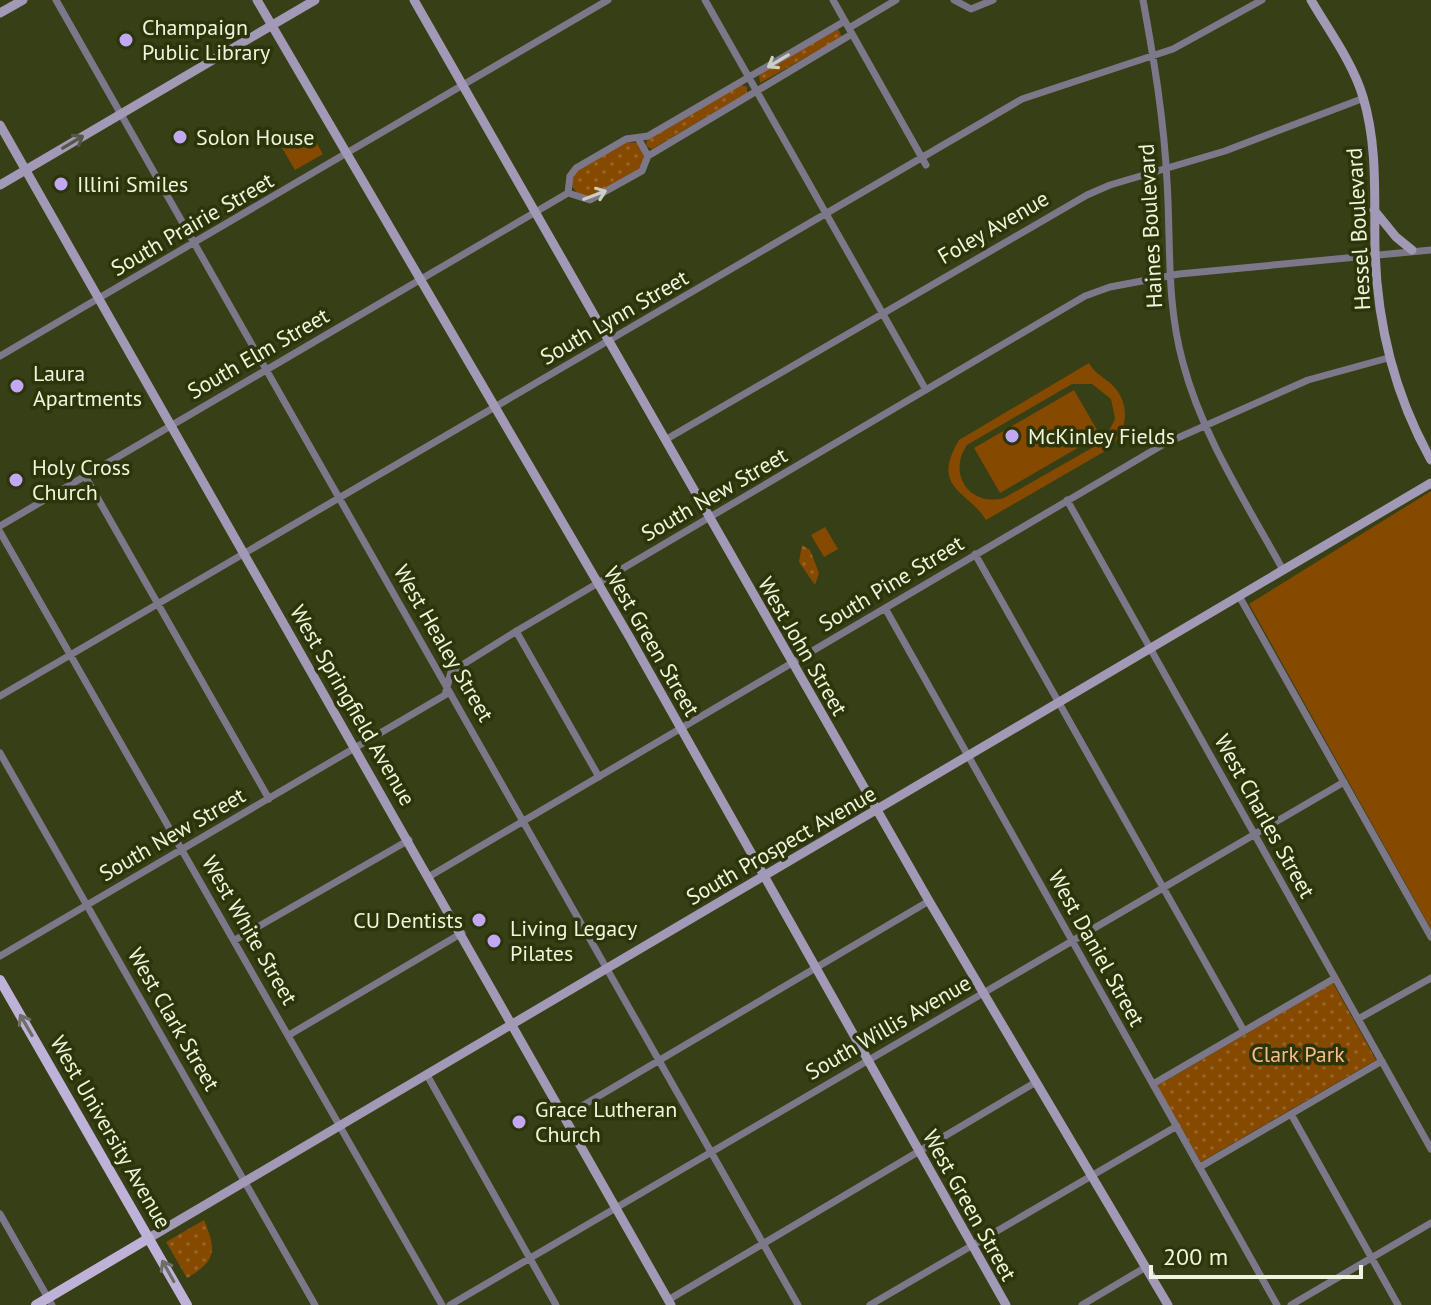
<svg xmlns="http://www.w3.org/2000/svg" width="1431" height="1305" font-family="'PT Sans',sans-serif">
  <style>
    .grass { fill: #864900; fill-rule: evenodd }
    .park { fill: url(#park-dots) }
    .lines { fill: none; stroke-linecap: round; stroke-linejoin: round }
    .street { stroke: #7d778a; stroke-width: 7 }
    .secondary { stroke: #a299b6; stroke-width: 9 }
    .primary { stroke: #bfb2d8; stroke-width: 10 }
    .oneway { stroke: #cccfc4 }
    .oneway2 { stroke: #555746 }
    .oneway3 { stroke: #6e6d66 }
    .poi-dot { fill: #c2a8f2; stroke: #2c3409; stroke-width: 3 }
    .labels { text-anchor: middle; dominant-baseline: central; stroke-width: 7; stroke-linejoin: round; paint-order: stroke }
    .poi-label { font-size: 22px; fill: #eef5dd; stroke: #2c3409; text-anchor: start }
    .street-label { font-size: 22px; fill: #eef5dd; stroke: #2c3409 }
    .park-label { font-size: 22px; fill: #f9bd8c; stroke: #2c3409 }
  </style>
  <defs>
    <pattern id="park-dots" width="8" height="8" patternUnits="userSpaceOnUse" patternTransform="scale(2)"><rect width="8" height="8" fill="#864900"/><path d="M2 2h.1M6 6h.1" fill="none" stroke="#976425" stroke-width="1.8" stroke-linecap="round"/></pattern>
  </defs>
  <rect width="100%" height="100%" fill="#363f15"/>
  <path class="grass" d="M310,132L323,154L295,170L282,148Z
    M1089,363C1096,376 1106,377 1115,388C1132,408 1126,435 1107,450L986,520C968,490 930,489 959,440ZM1072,384H1092L1111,399L1115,419L1104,441L1004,498C970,507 947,474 967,445Z
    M1074,390L1100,435L1000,493L974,448Z
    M1431,491V929L1249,604Z
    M825,527L838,549L824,557L811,535Z"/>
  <path class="park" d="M838,29L842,37L760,83L759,74Z
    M741,85L747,87V93L652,149L646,146L647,139Z
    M626,142L638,143L645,155L640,169L590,198L579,196L571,184L575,172Z
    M802,545L810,550L819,573L815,585L799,562Z
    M1333,983L1376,1060L1201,1162L1157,1086Z
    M204,1220C217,1251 216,1261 187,1278L166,1242Z"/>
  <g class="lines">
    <path class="street" d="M56,0L798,1305
      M705,0L926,390
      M833,0L926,165
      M954,0L971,9L993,0
      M1143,0C1154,60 1164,120 1167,181C1171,243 1166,302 1183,363C1203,438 1246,502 1283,570
      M849,28L896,0
      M639,140L648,156L642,171L590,200L568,193L570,176L576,168L626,139L648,136L845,21
      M648,156L852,34
      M0,356L608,0
      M665,440L1087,195L1110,185L1225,151L1364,98
      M85,476L269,799
      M1067,500L1431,1149
      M0,526L568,193
      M0,532L442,1305
      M975,554L1244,1031
      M1239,596L1431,937
      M885,608L1277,1305
      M516,631L599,777
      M0,696L1022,99L1173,49L1262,0
      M0,753L315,1305
      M430,876L1164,444L1308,380L1388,358
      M235,940L409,840
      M0,956L445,695L451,672L520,629L1085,296L1110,287L1179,274L1431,250
      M1358,1019L1431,978
      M289,1035L462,933
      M427,1075L556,1305
      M1153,1084L1335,978
      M1291,1114L1398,1305
      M565,1116L929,901
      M1200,1167L1382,1061
      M0,1214L52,1305
      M668,1300L1036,1082
      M450,1305L1344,782
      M870,1305L1177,1126
      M1082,1305L1146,1267
      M1291,1305L1431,1223"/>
    <path class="secondary" d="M257,0L630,638L1006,1305
      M414,0L929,901L1168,1305
      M1311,0C1329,31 1353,63 1363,97C1378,146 1374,199 1375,249C1377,324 1394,394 1431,460
      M0,13L23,0
      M0,125L671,1305
      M0,185L315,0
      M1374,210L1396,237L1412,250
      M149,1238L1431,483"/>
    <path class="primary" d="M0,980L187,1305
      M36,1305L149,1238"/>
  </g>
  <defs><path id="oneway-shaft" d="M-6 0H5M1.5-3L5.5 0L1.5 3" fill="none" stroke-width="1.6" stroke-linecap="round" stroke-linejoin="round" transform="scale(2)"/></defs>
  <g class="oneway">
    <use href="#oneway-shaft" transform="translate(778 61) rotate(149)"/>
    <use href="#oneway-shaft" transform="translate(595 195) rotate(-21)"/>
  </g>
  <use class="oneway2" href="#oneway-shaft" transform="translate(73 142) rotate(-31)"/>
  <g class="oneway3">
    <use href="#oneway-shaft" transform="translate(26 1025) rotate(-120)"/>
    <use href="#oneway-shaft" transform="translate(168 1271) rotate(-119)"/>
  </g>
  <g class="poi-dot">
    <circle cx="126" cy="40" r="8"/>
    <circle cx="180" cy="137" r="8"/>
    <circle cx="61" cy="184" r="8"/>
    <circle cx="17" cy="386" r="8"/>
    <circle cx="1012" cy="436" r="8"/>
    <circle cx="16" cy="480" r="8"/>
    <circle cx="479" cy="920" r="8"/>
    <circle cx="494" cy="941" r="8"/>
    <circle cx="519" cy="1122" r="8"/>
  </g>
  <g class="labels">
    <g class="poi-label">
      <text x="142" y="27">Champaign<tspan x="142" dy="25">Public Library</tspan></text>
      <text x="196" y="137">Solon House</text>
      <text x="77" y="184">Illini Smiles</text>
      <text x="33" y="373">Laura<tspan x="33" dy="25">Apartments</tspan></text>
      <text x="1028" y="436">McKinley Fields</text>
      <text x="32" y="467">Holy Cross<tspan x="32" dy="25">Church</tspan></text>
      <text x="463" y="920" text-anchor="end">CU Dentists</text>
      <text x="510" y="928">Living Legacy<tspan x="510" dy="25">Pilates</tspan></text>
      <text x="535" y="1109">Grace Lutheran<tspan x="535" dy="25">Church</tspan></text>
    </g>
    <g class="street-label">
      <text transform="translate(192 224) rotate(-30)">South Prairie Street</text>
      <text transform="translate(1150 226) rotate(-93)">Haines Boulevard</text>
      <text transform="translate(993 227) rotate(-30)">Foley Avenue</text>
      <text transform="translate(1358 229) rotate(-93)">Hessel Boulevard</text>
      <text transform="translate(614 317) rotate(-30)">South Lynn Street</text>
      <text transform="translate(258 353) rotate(-30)">South Elm Street</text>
      <text transform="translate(714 494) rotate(-30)">South New Street</text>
      <text transform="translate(891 583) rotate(-31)">South Pine Street</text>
      <text transform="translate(652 641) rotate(60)">West Green Street</text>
      <text transform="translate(444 643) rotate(60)">West Healey Street</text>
      <text transform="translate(803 646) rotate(60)">West John Street</text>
      <text transform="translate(353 705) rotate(60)">West Springfield Avenue</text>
      <text transform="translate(1265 816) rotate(61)">West Charles Street</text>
      <text transform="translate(172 834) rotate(-30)">South New Street</text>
      <text transform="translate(781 845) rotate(-30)">South Prospect Avenue</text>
      <text transform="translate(250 930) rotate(60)">West White Street</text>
      <text transform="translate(1097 948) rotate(61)">West Daniel Street</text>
      <text transform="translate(174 1019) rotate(60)">West Clark Street</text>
      <text transform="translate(888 1027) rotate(-30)">South Willis Avenue</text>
      <text transform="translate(111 1132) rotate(60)">West University Avenue</text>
      <text transform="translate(970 1205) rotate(61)">West Green Street</text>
    </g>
    <g class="park-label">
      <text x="1298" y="1054">Clark Park</text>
    </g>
  </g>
  <path d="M1151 1265v12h210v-12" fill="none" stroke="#eef5dd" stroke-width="4"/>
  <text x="1163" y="1265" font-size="24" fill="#eef5dd" stroke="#2c3409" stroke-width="6" paint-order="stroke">200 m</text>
</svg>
